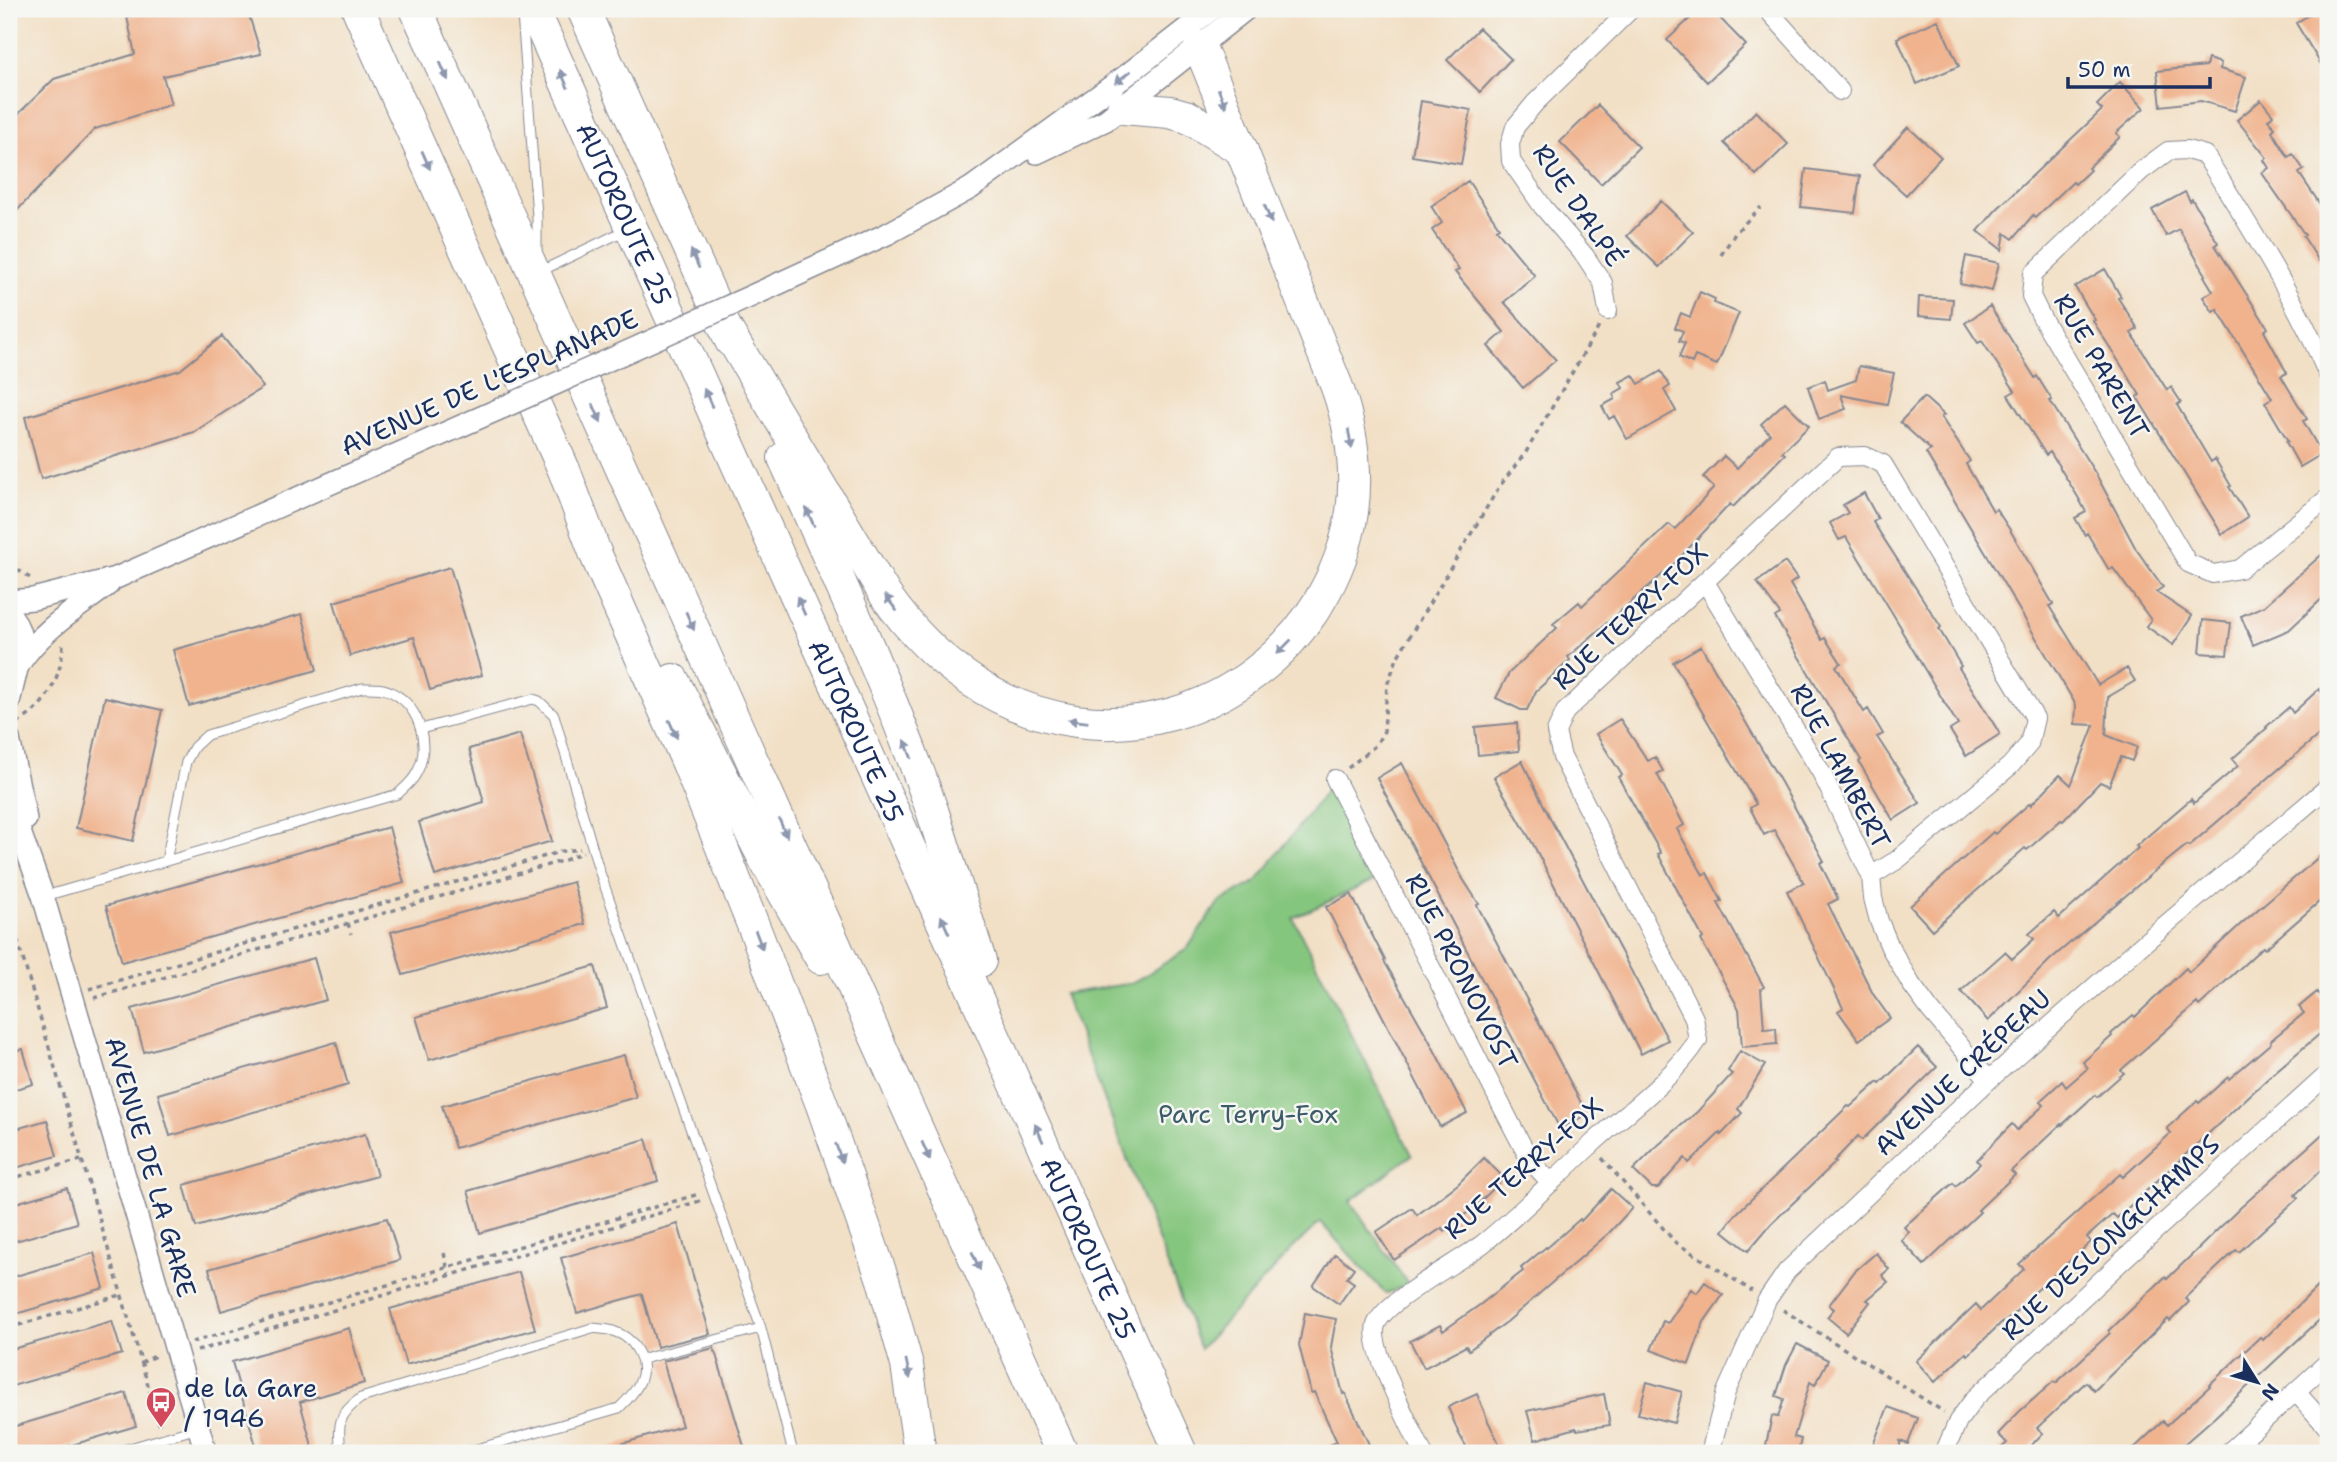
<svg xmlns="http://www.w3.org/2000/svg" width="2337" height="1462" font-family="'Shantell Sans',sans-serif">
  <style>
    .green { fill: #85c67e; stroke: #507a6e; stroke-width: 2 }
    .building { fill: #f0b38e }
    .lines { fill: none; stroke-linecap: round; stroke-linejoin: round }
    .service-casing { stroke: #868892; stroke-width: 11 }
    .minor-casing { stroke: #868892; stroke-width: 20 }
    .tertiary-casing { stroke: #868892; stroke-width: 24 }
    .motorway-casing { stroke: #868892; stroke-width: 34 }
    .path { stroke: #868892; stroke-width: 3.5; stroke-dasharray: 5 5; stroke-linecap: butt }
    .service { stroke: #fff; stroke-width: 9 }
    .minor { stroke: #fff; stroke-width: 18 }
    .tertiary { stroke: #fff; stroke-width: 21 }
    .motorway { stroke: #fff; stroke-width: 32 }
    .tertiary-bridge-casing { stroke: #868892; stroke-width: 24; stroke-linecap: butt }
    .tertiary-bridge { stroke: #fff; stroke-width: 21 }
    .oneway { fill: #8d97ae }
    .labels { text-anchor: middle; dominant-baseline: central; stroke-width: 5; stroke-linejoin: round; paint-order: stroke }
    .street-label { font-size: 26px; fill: #1b2f5e; stroke: #f6f6f2 }
    .park-label { font-size: 26px; fill: #3b5c68; stroke: #f6f6f2 }
    .poi-label { font-size: 26px; fill: #1b2f5e; stroke: #f6f6f2; text-anchor: start }
  </style>
  <rect width="100%" height="100%" fill="#f6f6f2"/>
  <filter id="ink" filterUnits="userSpaceOnUse"><feTurbulence type="fractalNoise" baseFrequency=".0143" numOctaves="2"/><feDisplacementMap in="SourceGraphic" scale="14" xChannelSelector="R" yChannelSelector="G"/><feConvolveMatrix kernelMatrix="1 2 1 2 8 2 1 2 1" color-interpolation-filters="sRGB"/></filter>
  <filter id="wash" filterUnits="userSpaceOnUse"><feTurbulence type="fractalNoise" baseFrequency=".00686" numOctaves="4" result="noise"/><feDisplacementMap in="SourceGraphic" scale="28" xChannelSelector="R" yChannelSelector="G"/><feGaussianBlur stdDeviation="1.57" result="paint"/><feColorMatrix in="noise" values="0 0 0 0 0 0 0 0 0 0 0 0 0 0 0 0 0 1.4 0 .05"/><feComposite in="paint" operator="in"/></filter>
  <g filter="url(#wash)">
    <rect width="100%" height="100%" fill="#f2e0c6"/>
    <path class="green" d="M1332,783L1386,875L1293,918L1412,1155L1350,1201L1408,1284L1386,1294L1320,1222L1292,1249L1200,1349L1064,994L1133,983L1187,949L1219,902L1256,882Z"/>
    <g id="blocks">
      <path class="building" d="M161,9H247L261,54L163,76L171,104L95,129L9,219V123L54,79L135,54L127,17Z
        M1700,9H1711L1746,45L1707,82L1667,40Z
        M2318,9H2323L2328,17V76L2296,23Z
        M1938,20L1959,66L1917,84L1897,38Z
        M1479,28L1511,59L1480,92L1447,60Z
        M2208,59L2221,63L2220,69L2246,77L2235,111L2201,101L2161,106L2157,71L2206,66Z
        M2120,82L2144,108L2116,133L2120,137L2088,168L2090,170L2075,184L2073,182L2035,218L2033,215L2013,239L2005,233L2002,250L1978,231L1996,210L2102,110L2097,105Z
        M2261,100L2273,115L2268,120L2275,128L2272,131L2288,157L2293,154L2304,170L2299,173L2328,216V255L2319,261L2303,236L2305,235L2262,173L2269,168L2264,160L2267,158L2237,120Z
        M1421,101L1471,110L1461,164L1412,156Z
        M1598,105L1639,147L1601,184L1560,142Z
        M1756,111L1788,144L1756,175L1724,143Z
        M1908,127L1941,157L1906,195L1873,165Z
        M1806,169L1860,176L1855,213L1801,207Z
        M1468,181L1499,227L1496,229L1535,276L1504,302L1556,360L1523,388L1488,346L1504,332L1455,272L1459,270L1432,230L1442,223L1431,206Z
        M2185,192L2190,201L2192,199L2218,243L2215,245L2268,328L2264,331L2287,373L2281,376L2307,419L2303,421L2322,454L2300,467L2286,442L2288,441L2265,402L2272,398L2217,309L2213,312L2203,297L2213,291L2204,276L2206,275L2179,229L2166,236L2152,210Z
        M1661,201L1693,232L1659,267L1627,236Z
        M1966,256L1999,263L1992,291L1960,284Z
        M2105,269L2121,297L2118,298L2138,329L2131,333L2167,390L2171,387L2181,402L2177,405L2211,462L2215,459L2231,486L2229,487L2248,517L2222,534L2137,397L2140,395L2093,321L2095,320L2075,287Z
        M1700,292L1715,299L1714,303L1739,313L1717,365L1695,356L1692,363L1679,357L1685,343L1679,341L1683,331L1675,328L1681,313L1690,317Z
        M1919,297L1953,299L1951,319L1918,316Z
        M1990,306L2035,378L2037,376L2052,400L2050,401L2097,476L2136,549L2163,587L2156,592L2192,616L2173,645L2146,626L2151,620L2113,568L2109,570L2087,533L2085,535L2075,518L2086,512L2078,497L2050,452L2046,455L2008,395L2015,391L1982,341L1978,343L1965,323Z
        M222,336L263,387L194,432L41,479L25,417L180,370Z
        M1859,366L1894,373L1887,404L1841,395L1846,409L1819,419L1808,387L1825,380L1828,390L1856,380Z
        M1661,371L1670,386L1664,390L1676,411L1627,439L1614,416L1609,419L1602,406L1615,399L1613,394L1623,388L1620,382L1633,375L1639,384Z
        M1924,397L1944,415L1941,417L1970,461L1966,464L1993,511L1996,509L2010,530L2053,604L2049,606L2098,685L2127,668L2135,681L2108,697L2106,735L2137,747L2132,761L2121,757L2109,786L2100,782L2063,821L2061,820L2027,850L2025,848L1932,930L1910,906L1993,832L1995,834L2030,803L2031,805L2060,775L2071,785L2094,725L2075,724L2076,705L1926,453L1931,450L1900,422Z
        M1785,402L1809,426L1782,452L1785,454L1733,507L1730,504L1672,566L1568,657L1570,660L1536,691L1527,710H1521L1496,698L1509,673L1557,628L1553,624L1579,602L1582,606L1669,524L1675,529L1714,488L1703,477L1724,456L1737,468L1770,434L1761,424Z
        M1864,493L1878,519L1873,522L1941,627L1939,629L1961,666L1959,668L2000,734L1966,756L1950,730L1958,725L1901,630L1902,629L1846,537L1839,540L1830,523L1848,513L1843,505Z
        M2328,549V593L2289,630L2253,645L2241,616L2264,606Z
        M1785,562L1797,579L1790,584L1822,640L1825,638L1841,663L1836,666L1864,712L1868,709L1883,734L1877,737L1920,803L1893,820L1859,762L1861,760L1775,617L1780,614L1757,582Z
        M450,567L482,675L430,690L414,637L350,656L334,602Z
        M302,614L317,670L189,706L173,650Z
        M2203,620L2231,623L2227,655L2200,653Z
        M1701,646L1782,784L1824,861L1820,863L1838,899L1828,904L1873,994L1890,1018L1859,1040L1838,1011L1843,1008L1787,891L1804,883L1774,830L1764,835L1750,808L1756,804L1673,662Z
        M2319,689L2328,699V727L2189,846L2187,845L2156,870L2051,959L1988,1021L1961,991L2005,952L2012,959L2034,939L2029,934L2054,912L2059,918L2138,848L2136,846L2191,799L2194,803L2238,766L2232,759L2267,728L2266,727L2289,707L2293,713Z
        M105,697L162,710L133,841L76,828Z
        M1620,719L1648,761L1655,757L1663,771L1657,774L1684,825L1677,829L1703,875L1707,873L1722,901L1718,903L1764,987L1761,989L1764,1029L1776,1028L1777,1044L1742,1047L1739,1009L1701,940L1703,938L1658,854L1661,853L1618,777L1622,775L1596,734Z
        M1517,723L1519,751L1478,755L1475,727Z
        M520,734L552,841L435,876L419,822L484,802L469,749Z
        M1522,761L1552,822L1668,1040L1641,1054L1533,844L1494,777Z
        M1402,763L1463,879L1479,904L1477,905L1587,1114L1560,1129L1377,778Z
        M389,827L404,883L122,962L106,906Z
        M2328,849V894L2265,949L2263,947L2199,1006L2197,1003L2121,1070L2124,1073L2097,1097L2095,1095L2062,1125L2061,1124L2011,1171L2015,1175L1978,1210L1980,1212L1924,1265L1901,1240L1909,1232L1904,1227L1953,1183L1956,1186L1980,1164L1977,1160L2001,1135L2012,1124L2017,1130L2044,1105L2040,1101L2062,1081L2066,1087L2088,1068L2083,1062L2112,1036L2111,1034L2133,1015L2135,1017L2186,968L2189,972L2242,923Z
        M573,882L585,924L403,975L391,932Z
        M1351,894L1385,960L1384,961L1428,1038L1467,1113L1440,1127L1326,907Z
        M314,958L326,1000L144,1052L132,1009Z
        M595,966L607,1008L429,1060L416,1017Z
        M2317,992L2328,1006V1027L2276,1071L2117,1218L2113,1214L2087,1237L2091,1242L2026,1300L2027,1301L2004,1323L2002,1322L1968,1355L1966,1353L1935,1382L1916,1361L1976,1304L1981,1310L2024,1269L2019,1264L2120,1174L2123,1177L2171,1133L2167,1128L2197,1101L2199,1103L2228,1077L2229,1079L2271,1043L2270,1041L2304,1013L2299,1007Z
        M336,1042L348,1085L170,1136L158,1094Z
        M1918,1047L1937,1067L1862,1140L1858,1136L1834,1161L1836,1162L1771,1224L1748,1251L1723,1231L1737,1213L1848,1106L1850,1107L1878,1082L1880,1084Z
        M23,1049L33,1084L9,1091V1053Z
        M1740,1051L1765,1065L1738,1109L1742,1113L1721,1135L1720,1133L1689,1163L1685,1158L1658,1188H1652L1633,1170L1656,1147L1697,1112L1732,1074L1728,1071Z
        M624,1055L636,1097L455,1148L442,1106Z
        M47,1120L57,1156L9,1170V1131Z
        M2328,1129V1163L2295,1195L2298,1198L2239,1252L2236,1250L2185,1298L2189,1302L2170,1321L2168,1319L2094,1391L2086,1382L2037,1428L2043,1433L2024,1453H1996L2007,1443L1998,1434L2019,1412L2054,1381L2056,1383L2110,1333L2109,1331L2165,1277L2167,1279L2239,1209Z
        M365,1134L377,1176L196,1227L184,1185Z
        M646,1139L658,1181L480,1233L468,1191Z
        M1484,1158L1504,1178L1476,1206L1444,1231L1442,1228L1394,1260L1376,1232L1412,1208L1417,1215L1458,1184Z
        M67,1188L77,1223L9,1243V1205Z
        M1611,1189L1632,1208L1609,1233L1508,1321L1469,1350L1466,1346L1424,1368L1410,1341L1440,1325L1443,1331L1481,1304L1523,1271L1521,1268L1546,1247L1547,1248L1580,1219L1581,1221Z
        M387,1218L400,1260L221,1311L209,1269Z
        M678,1224L710,1334L657,1347L642,1294L577,1313L561,1258Z
        M94,1253L104,1288L9,1316V1278Z
        M1876,1253L1889,1269L1882,1275L1888,1282L1867,1300L1870,1302L1846,1333L1827,1317L1834,1309L1829,1305L1855,1271Z
        M1335,1254L1354,1268L1347,1278L1354,1283L1339,1304L1313,1286Z
        M519,1272L535,1329L406,1365L390,1309Z
        M2328,1276V1312L2217,1415L2174,1453H2129L2163,1421L2167,1425L2210,1386L2209,1385L2260,1337L2263,1340Z
        M1705,1282L1723,1295L1704,1322L1689,1364L1651,1350L1663,1321L1668,1323L1691,1289L1697,1293Z
        M1305,1313L1336,1319L1331,1347L1343,1394L1345,1393L1373,1453H1312L1337,1442L1314,1392L1311,1393L1299,1345Z
        M112,1321L122,1354L9,1387V1350Z
        M349,1328L364,1383L300,1402L314,1453H258L232,1362Z
        M1797,1344L1828,1360L1815,1385L1810,1382L1794,1437L1801,1439L1798,1453L1765,1450L1772,1416L1778,1417L1784,1399L1776,1396L1786,1365Z
        M714,1348L746,1453H605L604,1449L682,1426L663,1361Z
        M1647,1382L1682,1392L1674,1423L1638,1414Z
        M126,1393L136,1426L45,1453H9V1428Z
        M1477,1394L1488,1421L1504,1453H1470L1459,1434L1448,1407Z
        M1604,1394L1610,1425L1577,1430L1576,1428L1535,1440L1527,1411Z
        M1888,1407L1918,1418L1908,1444L1900,1441V1453H1870Z"/>
    </g>
  </g>
  <g filter="url(#ink)">
    <use href="#blocks" fill-opacity="0" stroke="#868892" stroke-width="2"/>
    <g class="lines">
      <g class="service-casing">
        <path id="service" d="M522,14L537,216V252
          M541,271L626,230
          M421,729L533,699L539,701L554,715L599,870L761,1328L793,1453
          M45,896L398,794C404,788 412,782 416,774C431,748 421,708 393,693C384,687 372,688 362,688L207,735L194,747L186,762L166,861
          M643,1359L761,1328
          M113,1453L198,1428
          M341,1453C338,1425 337,1415 361,1398L592,1328C599,1329 607,1329 613,1331C622,1334 631,1340 635,1347C652,1372 638,1390 619,1408L463,1453"/>
      </g>
      <g class="minor-casing">
        <path id="minor" d="M1767,9L1840,91
          M1608,311L1603,283L1585,256L1543,207L1511,161L1510,144L1515,127L1535,103L1631,9
          M2328,375C2295,297 2250,227 2205,155L2187,150L2168,151L2141,171L2033,274L2031,296L2042,318L2188,563L2213,574L2240,569L2328,498
          M1705,582L1821,772L1871,876L1873,898L1879,921L1890,947L1911,984L1930,1010L1989,1080
          M1335,779L1513,1128L1530,1160L1551,1183
          M2296,1392L2328,1428
          M1423,1453C1412,1429 1368,1347 1376,1325C1385,1300 1462,1261 1485,1242C1523,1211 1556,1177 1592,1144C1628,1111 1671,1081 1698,1040L1694,1018L1562,757L1556,732L1565,712L1838,457L1865,456L1883,464L2035,718L2029,744L2010,766L1897,860L1871,876
          M1710,1453L1726,1392L1767,1300L1787,1271L1989,1080L2144,943L2328,787
          M1944,1453L1958,1421L1975,1398L2124,1259L2328,1074
          M2228,1453L2328,1362"/>
      </g>
      <g class="tertiary-casing">
        <path id="tertiary" d="M1037,153L1106,120L1246,9
          M769,288L887,234L971,188L1123,78L1212,9
          M9,601L33,599L116,578L504,407
          M9,612C25,634 28,659 9,680
          M19,664C41,630 77,609 109,584
          M9,702L17,669
          M9,739L26,819
          M9,801L43,896L206,1453"/>
      </g>
      <g class="motorway-casing">
        <g id="motorway">
          <path d="M358,9L564,470L596,555L688,763L757,935L822,1105L884,1283L907,1365L920,1453"/>
          <path d="M416,9L1062,1453"/>
          <path id="s1" d="M533,9L1181,1453"/>
          <path d="M583,9L731,341"/>
          <path d="M1123,108L1170,112L1188,117L1242,150"/>
          <path d="M722,322L886,596C932,661 996,710 1076,721C1207,739 1332,642 1352,512C1358,470 1351,427 1337,387L1200,47"/>
          <path d="M784,458C837,575 891,692 933,813C949,862 964,912 980,961"/>
          <path d="M673,680L764,858L821,958"/>
        </g>
      </g>
      <path class="path" d="M1721,255L1736,232L1761,207
        M9,564L33,580
        M17,723C47,707 62,676 63,643
        M1348,768L1376,745L1384,731L1387,685L1398,656L1499,487L1526,452L1600,325
        M9,911L160,1426
        M348,923L351,934
        M89,989L563,851L580,849
        M94,998L565,860L583,852
        M1602,1158L1675,1242L1752,1291
        M9,1179L81,1160
        M444,1253L449,1275
        M1783,1310L1944,1412
        M9,1328L121,1295
        M192,1342L699,1194
        M197,1351L703,1200
        M141,1363L159,1354"/>
      <use href="#service" class="service"/>
      <use href="#minor" class="minor"/>
      <use href="#tertiary" class="tertiary"/>
      <use href="#motorway" class="motorway"/>
      <g class="tertiary-bridge-casing">
        <path id="tertiary-bridge" d="M504,407L769,288"/>
      </g>
      <use href="#tertiary-bridge" class="tertiary-bridge"/>
    </g>
    <defs><path id="oneway-solid" d="M-6-.8H1V-3.2L6.5 0L1 3.2V.8H-6Z" transform="scale(1.75)"/></defs>
    <g class="oneway">
      <use href="#oneway-solid" transform="translate(444 71) rotate(66)"/>
      <use href="#oneway-solid" transform="translate(1123 77) rotate(143)"/>
      <use href="#oneway-solid" transform="translate(564 79) rotate(-114)"/>
      <use href="#oneway-solid" transform="translate(1222 98) rotate(68)"/>
      <use href="#oneway-solid" transform="translate(426 160) rotate(66)"/>
      <use href="#oneway-solid" transform="translate(1268 214) rotate(68)"/>
      <use href="#oneway-solid" transform="translate(695 259) rotate(-114)"/>
      <use href="#oneway-solid" transform="translate(708 398) rotate(-114)"/>
      <use href="#oneway-solid" transform="translate(597 413) rotate(66)"/>
      <use href="#oneway-solid" transform="translate(1350 439) rotate(80)"/>
      <use href="#oneway-solid" transform="translate(810 517) rotate(-114)"/>
      <use href="#oneway-solid" transform="translate(891 603) rotate(-126)"/>
      <use href="#oneway-solid" transform="translate(801 606) rotate(-114)"/>
      <use href="#oneway-solid" transform="translate(690 621) rotate(66)"/>
      <use href="#oneway-solid" transform="translate(1284 647) rotate(135)"/>
      <use href="#oneway-solid" transform="translate(1078 721) rotate(-173)"/>
      <use href="#oneway-solid" transform="translate(673 729) rotate(66)"/>
      <use href="#oneway-solid" transform="translate(908 749) rotate(-111)"/>
      <use href="#oneway-solid" transform="translate(783 828) rotate(66)"/>
      <use href="#oneway-solid" transform="translate(945 925) rotate(-114)"/>
      <use href="#oneway-solid" transform="translate(759 940) rotate(69)"/>
      <use href="#oneway-solid" transform="translate(1039 1133) rotate(-114)"/>
      <use href="#oneway-solid" transform="translate(926 1151) rotate(66)"/>
      <use href="#oneway-solid" transform="translate(839 1153) rotate(70)"/>
      <use href="#oneway-solid" transform="translate(976 1261) rotate(66)"/>
      <use href="#oneway-solid" transform="translate(908 1369) rotate(78)"/>
    </g>
  </g>
  <defs>
    <g id="bus-pin" transform="scale(1.575)"><path d="M0 17L-7.5 6A9.5 9.5 0 1 1 7.5 6Z" fill="#d1495b" stroke="#f6f6f2"/><path d="M-5-6H5V4H4V6H2V4H-2V6H-4V4H-5ZM-3.5-4V0h7V-4ZM-3.5 1.2v1.5H-2V1.2ZM2 1.2v1.5H3.5V1.2Z" fill="#fff"/></g>
  </defs>
  <g fill-rule="evenodd">
    <use href="#bus-pin" x="161" y="1402"/>
  </g>
  <g class="labels">
    <g class="street-label">
      <text transform="translate(1579 205) rotate(56)">RUE DALPÉ</text>
      <text stroke="none"><textPath href="#s1" startOffset="224">AUTOROUTE 25</textPath></text>
      <text transform="translate(2102 366) rotate(60)">RUE PARENT</text>
      <text transform="translate(489 382) rotate(-24)">AVENUE DE L'ESPLANADE</text>
      <text transform="translate(1630 616) rotate(-43)">RUE TERRY-FOX</text>
      <text stroke="none"><textPath href="#s1" startOffset="791">AUTOROUTE 25</textPath></text>
      <text transform="translate(1841 766) rotate(62)">RUE LAMBERT</text>
      <text transform="translate(1462 971) rotate(63)">RUE PRONOVOST</text>
      <text transform="translate(1962 1072) rotate(-43)">AVENUE CRÉPEAU</text>
      <text transform="translate(151 1167) rotate(74)">AVENUE DE LA GARE</text>
      <text transform="translate(1523 1168) rotate(-41)">RUE TERRY-FOX</text>
      <text transform="translate(2110 1237) rotate(-43)">RUE DESLONGCHAMPS</text>
      <text stroke="none"><textPath href="#s1" startOffset="1358">AUTOROUTE 25</textPath></text>
    </g>
    <g class="park-label">
      <text x="1248" y="1113">Parc Terry-Fox</text>
    </g>
    <g class="poi-label">
      <text x="184" y="1387">de la Gare<tspan x="184" dy="30">/ 1946</tspan></text>
    </g>
  </g>
  <rect width="2337" height="1462" fill="none" stroke="#f6f6f2" stroke-width="35"/>
  <g transform="translate(2257 1382) rotate(127)" stroke="#f6f6f2" stroke-width="5" paint-order="stroke">
  <path d="M0-5L12 26L0 18L-12 26Z" fill="#1b2f5e"/>
  <text y="-10" font-size="19" font-weight="bold" text-anchor="middle" fill="#1b2f5e">N</text>
  </g>
  <path d="M2068 77v10h142v-10" fill="none" stroke="#1b2f5e" stroke-width="3.5"/>
  <text x="2078" y="77" font-size="21" fill="#1b2f5e" stroke="#f6f6f2" stroke-width="5" paint-order="stroke">50 m</text>
</svg>
